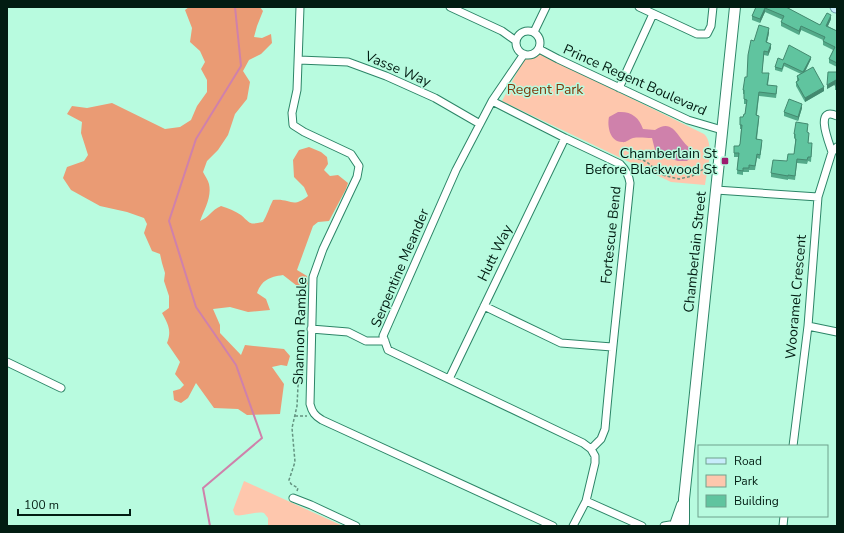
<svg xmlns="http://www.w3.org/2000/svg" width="844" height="533" font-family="'Nunito Sans',sans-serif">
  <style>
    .green { fill: #fec7ad }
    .forest { fill: #ea9b74 }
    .water { fill: #cf81ab }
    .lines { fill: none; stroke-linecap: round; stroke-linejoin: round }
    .stream { stroke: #cf81ab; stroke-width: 2 }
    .minor-casing { stroke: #2c8567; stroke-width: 9 }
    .secondary-casing { stroke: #2c8567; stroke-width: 12 }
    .primary-casing { stroke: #6b9ba8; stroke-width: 13 }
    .path { stroke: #649481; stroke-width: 1.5; stroke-dasharray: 3 2; stroke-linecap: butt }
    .minor { stroke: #fff; stroke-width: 7 }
    .secondary { stroke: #fff; stroke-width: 10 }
    .primary { stroke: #c8ecfb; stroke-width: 11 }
    .wall { fill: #53a989 }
    .shaded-wall { fill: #43896f }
    .building { fill: #60c49f; stroke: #43896f }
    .poi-dot { fill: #9c1b6f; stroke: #b8fbdf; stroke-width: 1.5 }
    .labels { text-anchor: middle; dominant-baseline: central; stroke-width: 3; stroke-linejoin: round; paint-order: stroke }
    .street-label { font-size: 14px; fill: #021c12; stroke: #b8fbdf }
    .park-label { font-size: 14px; fill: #80390d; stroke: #b8fbdf }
    .poi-label { font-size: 14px; fill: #021c12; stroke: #b8fbdf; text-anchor: end }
  </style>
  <rect width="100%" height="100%" fill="#b8fbdf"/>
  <path class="green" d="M539,53L704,134C715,144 707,171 705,185L671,182L502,101L525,57L532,54Z
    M244,481L343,526H268V518L264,513C254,511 243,517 235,515L233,510Z"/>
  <path class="forest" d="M189,7H260L263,11L257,26L254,37L262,38L271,34L272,43L261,54L249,60L243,71L250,82L247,99L235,114L228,135L218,150L207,161L203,172C205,176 208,180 209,184C212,197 204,210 200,221C210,217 211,210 221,206C228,208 235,211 241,215C251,224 249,225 263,222C267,215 269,208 273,200C291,198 292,209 308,196L304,187L294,177L293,160L299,150L309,147L321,152L327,157L328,164L324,170L330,176L338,175L348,183L346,189L329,221L318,222L313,226L297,270L307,276L308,285L301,289L283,275C269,277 262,280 257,293L266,299L270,310L248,312L230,307L213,309L220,325V333L241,355L245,345L284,349L290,356L287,366L281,365L272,367L284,384L280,414L247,415L238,409L214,408L196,383L188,398L181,403L174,400L173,391L180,389L184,385L175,374L180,362L167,343C172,331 168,324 162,313L169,308V296L164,281L165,273L162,263L160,254L152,251L144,233L147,224L144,218L127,212L100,206L71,190L63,178L67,167L84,161L88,155L81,133L82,122L67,114L72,106L87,108L112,103L165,129L180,127L191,120L197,106L207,92V80L201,69L205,62L200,51L190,42L192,28L185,10Z"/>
  <path class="water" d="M618,112C631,111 639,117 643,129L655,130C675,116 678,142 693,150L692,156L687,161H678L656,154L652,138C646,138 639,137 633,138C629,139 626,143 622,142C610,142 607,126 609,117Z"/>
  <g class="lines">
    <path class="stream" d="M210,526L203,488L262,438L236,365L196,307L169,221L196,139L241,66L235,7"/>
    <g class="minor-casing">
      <path id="minor" d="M300,7L297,90L292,113L293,125L304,132L351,154L359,166L357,177L323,249L313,277L310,404C312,412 315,416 322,420L553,526
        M450,7L502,31L516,41
        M639,7L697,34H707L711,26L713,7
        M516 43a12 12 0 1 1 24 0a12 12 0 1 1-24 0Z
        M534,32L546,7
        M539,49L558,59L688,120L722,130
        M524,54L492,101L456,170L383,336L388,350L583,443L591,449L595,456V463L586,501L573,526
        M299,60L348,62L386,76L435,98L480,124
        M619,88L653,14
        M492,101L565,138L620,164C626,170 629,175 630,183C622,265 612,347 605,429L601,439L591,449
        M832,152C830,145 813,105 837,116
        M716,190L818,197
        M484,306L561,343L612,347
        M808,326L837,332
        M311,329L348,332L366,341H385
        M7,362L61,388
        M449,379L565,138
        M793,446L808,326L818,197L832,152L837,147
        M293,498L311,505L356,526
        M586,501L642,526
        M664,526L670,525
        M783,526L784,516"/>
    </g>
    <g class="secondary-casing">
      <path id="secondary" d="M676,522L682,505
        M684,523V499L735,7"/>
    </g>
    <g class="primary-casing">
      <path id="primary" d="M836,7H837"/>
    </g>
    <path class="path" d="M638,159L643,160L648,163L662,175L679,179L692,176L705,168H710
      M295,416H307
      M297,491L298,488L291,484L289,480L295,462L292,428L297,406L298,386L303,371L304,370"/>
    <use href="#minor" class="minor"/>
    <use href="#secondary" class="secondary"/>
    <use href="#primary" class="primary"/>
  </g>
  <path class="wall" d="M756,7H787V8L820,25L831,19L828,26L837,31V67L829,63V59L833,50L823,45V40L801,30L799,35L781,26V22L783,20L765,12L760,23L752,20V16Z
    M769,33L767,42L771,48L768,56L764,55L762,73L769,77L768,85L777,90L776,98L759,96L757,115L759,120L757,139L762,144L760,159L757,158L755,170H749V172H743V175L737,174L738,157H734V153L740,144L741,129H740V125L745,114L746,104H744V94H743V90L747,77Z
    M811,59L805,72L824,91L805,102L796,86V82L797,81V76L801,74L784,66L782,72L775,70V67L783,60Z
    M837,72V90H835V84L827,89Z
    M802,108L798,121L784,116V112Z
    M808,128L807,132L809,137L808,143L812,147L811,162L808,161L807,164L797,163L795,180L788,179V180L771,177V173L787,161L794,154L795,143V138H794V134Z"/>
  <path class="shaded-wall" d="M765,8V12L760,23V19Z
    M831,15V19L826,30V26Z
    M801,26V30L799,35V31Z
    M769,28V33L766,46V42Z
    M771,44V48L768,56V52Z
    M811,57V59L803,75V72Z
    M836,80V84L827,89V85Z
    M824,87V91L805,102V98Z
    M802,104V108L798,121V117Z"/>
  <path class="building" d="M756,7H786L820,25L827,13L831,15L826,26L837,31V63L829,59L835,47L823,41L825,37L801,26L799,31L781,22L784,16L765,8L760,19L752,16Z
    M759,25L769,28L766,42L771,44L768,52L764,51L762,73H769L767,85L777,86L776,94L759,92L756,115L759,116L756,139L762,140L760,155L757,154L755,166L749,165V168H743V171L737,170L739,153H734V146H739L740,144L742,125H740V117H743L744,114H745L747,100L744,99V90H743L745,77H747L748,55L751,40L754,41Z
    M789,45L811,57L803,72L784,63L782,69L775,67L778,58L783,60Z
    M813,67L824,87L805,98L796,82L799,80L797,76Z
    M828,72H837V86H835L836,80L827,85Z
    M789,99L802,104L798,117L784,112Z
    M796,122L808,124L807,132L809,133L808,143H812L811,157H808L807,160L797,159L795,176L788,175V176L771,173L773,160L787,161L788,154H794L796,139H795V134H794Z"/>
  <rect class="poi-dot" x="721" y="157" width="8" height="8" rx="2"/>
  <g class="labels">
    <g class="street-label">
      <text transform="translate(398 69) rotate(23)">Vasse Way</text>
      <text transform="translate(635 80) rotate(24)">Prince Regent Boulevard</text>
      <text transform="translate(611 235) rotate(-84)">Fortescue Bend</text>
      <text transform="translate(695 252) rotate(-84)">Chamberlain Street</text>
      <text transform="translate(495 253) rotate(-64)">Hutt Way</text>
      <text transform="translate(400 268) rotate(-67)">Serpentine Meander</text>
      <text transform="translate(796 297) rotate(-85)">Wooramel Crescent</text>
      <text transform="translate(300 331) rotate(-88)">Shannon Ramble</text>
    </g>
    <g class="park-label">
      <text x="545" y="89">Regent Park</text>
    </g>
    <g class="poi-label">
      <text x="717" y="153">Chamberlain St<tspan x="717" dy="16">Before Blackwood St</tspan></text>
    </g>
  </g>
  <rect width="844" height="533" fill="none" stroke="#021c12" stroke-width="16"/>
  <rect x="698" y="445" width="130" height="72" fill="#b8fbdf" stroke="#6fa28d"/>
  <rect x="706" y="458" width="20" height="6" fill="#c8ecfb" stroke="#6fa28d"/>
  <text x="734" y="465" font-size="12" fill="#021c12">Road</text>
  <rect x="706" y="475" width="20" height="12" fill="#fec7ad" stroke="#6fa28d"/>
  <text x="734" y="485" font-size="12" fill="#021c12">Park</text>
  <rect x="706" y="495" width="20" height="12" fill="#60c49f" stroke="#6fa28d"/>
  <text x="734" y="505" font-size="12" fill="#021c12">Building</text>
  <path d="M18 509v6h112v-6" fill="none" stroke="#021c12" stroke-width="2"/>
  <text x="24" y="509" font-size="12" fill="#021c12" stroke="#b8fbdf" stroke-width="3" paint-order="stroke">100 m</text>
</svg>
